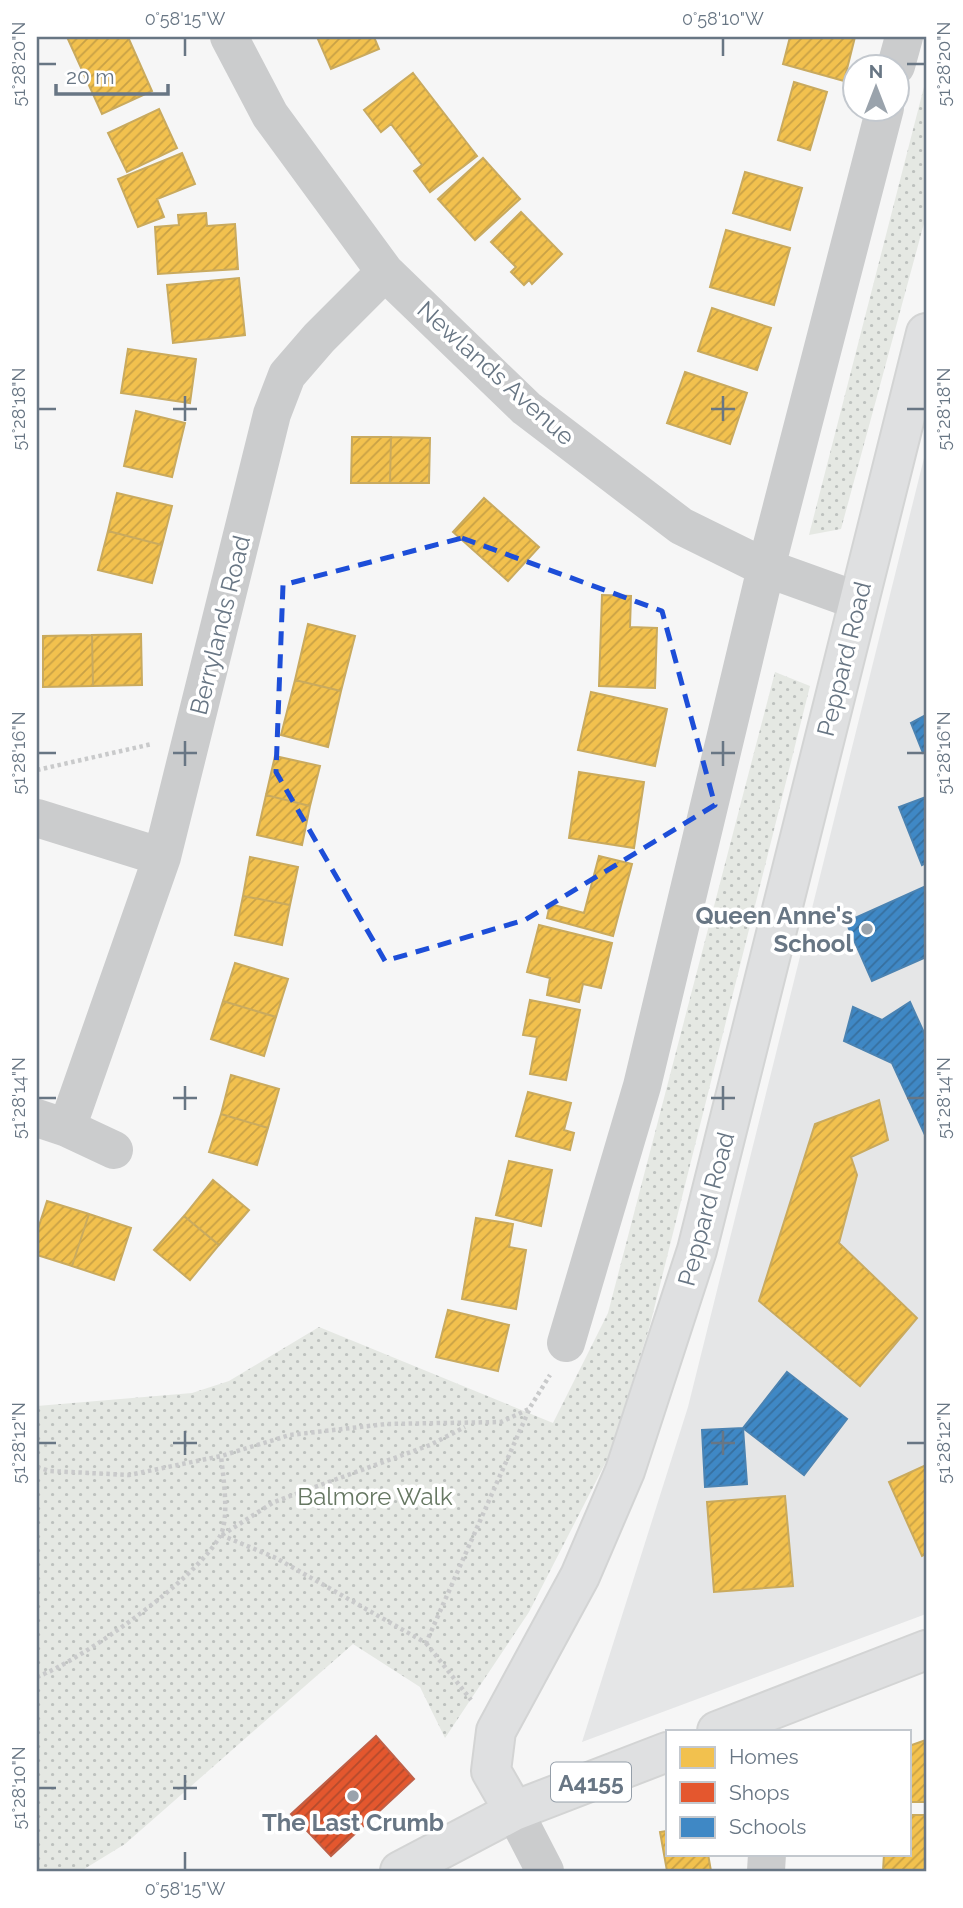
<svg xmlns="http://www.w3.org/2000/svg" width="963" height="1908" font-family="Raleway,sans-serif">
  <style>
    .built { fill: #e5e6e7 }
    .green { fill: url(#green-dots) }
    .homes { fill: url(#homes-hatch); stroke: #c9aa5e; stroke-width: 2 }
    .shops { fill: url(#shops-hatch); stroke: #bf6048; stroke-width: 2 }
    .schools { fill: url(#schools-hatch); stroke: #4b83b2; stroke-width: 2 }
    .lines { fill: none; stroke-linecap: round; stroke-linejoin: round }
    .major-casing { stroke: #d3d4d4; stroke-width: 42 }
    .path { stroke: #c9cacb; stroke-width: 4.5; stroke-dasharray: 3.5 3.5; stroke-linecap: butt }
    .minor { stroke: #cbcccd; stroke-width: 38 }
    .major { stroke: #dfe0e1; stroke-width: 38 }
    .marked { fill: none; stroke: #1d4ed8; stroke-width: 5; stroke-dasharray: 14 9; stroke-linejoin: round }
    .ticks { fill: none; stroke: #687684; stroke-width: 2.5 }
    .poi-dot { fill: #9aa3ac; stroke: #fff; stroke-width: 2.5 }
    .labels { text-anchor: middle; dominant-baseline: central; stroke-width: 7; stroke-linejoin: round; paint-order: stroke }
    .shield { fill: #fff; stroke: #959fa9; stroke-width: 2 }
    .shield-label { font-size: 23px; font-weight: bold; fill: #687684 }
    .street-label { font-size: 24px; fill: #687684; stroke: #fff }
    .poi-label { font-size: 24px; font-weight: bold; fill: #687684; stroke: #fff; text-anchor: end }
    .park-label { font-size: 24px; fill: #667762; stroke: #fff }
    .neatline { fill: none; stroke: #687684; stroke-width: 2.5 }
    .ticks-label { font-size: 18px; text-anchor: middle; fill: #687684 }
  </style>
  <defs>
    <pattern id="green-dots" width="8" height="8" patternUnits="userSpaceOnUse" patternTransform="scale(1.75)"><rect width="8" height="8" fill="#e5e8e3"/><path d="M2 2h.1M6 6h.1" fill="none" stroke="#bdc1be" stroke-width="1.8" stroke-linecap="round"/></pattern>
    <pattern id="homes-hatch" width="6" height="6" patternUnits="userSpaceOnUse" patternTransform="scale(1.75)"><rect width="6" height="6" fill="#f2c14e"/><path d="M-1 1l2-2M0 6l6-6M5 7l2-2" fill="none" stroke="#c8a146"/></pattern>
    <pattern id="shops-hatch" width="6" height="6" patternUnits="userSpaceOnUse" patternTransform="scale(1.75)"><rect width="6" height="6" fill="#e4572e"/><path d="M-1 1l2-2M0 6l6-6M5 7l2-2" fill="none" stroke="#b34a2c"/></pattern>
    <pattern id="schools-hatch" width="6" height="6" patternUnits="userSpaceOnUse" patternTransform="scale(1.75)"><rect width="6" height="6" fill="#3f88c5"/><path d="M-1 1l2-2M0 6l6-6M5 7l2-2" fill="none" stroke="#376f9e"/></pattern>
  </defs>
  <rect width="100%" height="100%" fill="#f6f6f6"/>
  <path class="built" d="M926,450V1614L582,1742L688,1407Z"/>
  <path class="green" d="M926,79V216L841,529L809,535Z
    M775,672L810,686L650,1325L609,1456L529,1612L445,1738L420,1687L353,1644L125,1844L81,1871H37V1406L192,1393L229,1381L319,1327L553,1423L608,1313Z"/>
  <path class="homes" d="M67,37H128L152,91L102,114Z
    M317,37H374L379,49L331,69Z
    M790,37H855L844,81L783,64Z
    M413,73L477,156L430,192L414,171L422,165L391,124L381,132L364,110Z
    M794,82L827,92L810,150L778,140Z
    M159,109L177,148L127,172L108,133Z
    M182,153L195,184L157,199L164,217L138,227L118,179Z
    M483,158L520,199L475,240L438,199Z
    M745,172L802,188L790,230L733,213Z
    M521,212L562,254L532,284L529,280L524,285L511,272L516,267L491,242Z
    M206,213L207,226L235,224L238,269L158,274L155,227L179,225L178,215Z
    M726,230L790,248L774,305L710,287Z
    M239,278L245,335L173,343L167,285Z
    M712,308L771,328L757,370L698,351Z
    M128,349L196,359L190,403L121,393Z
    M685,372L747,393L730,444L667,423Z
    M136,411L185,423L172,477L124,466Z
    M352,437H391L390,483H351Z
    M391,437L430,438L429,483H390Z
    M117,493L172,506L162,545L108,531Z
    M484,498L539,547L508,581L453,532Z
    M108,531L162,545L152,583L98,570Z
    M602,595L631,596L630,627L657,628L655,688L599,686Z
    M308,624L355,636L341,691L295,680Z
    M141,634L142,685L93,686L92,635Z
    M92,635L93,686L43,687V636Z
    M295,680L341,691L328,747L281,735Z
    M591,692L667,709L655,766L578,750Z
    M275,756L320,766L310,806L266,795Z
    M579,772L644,782L634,848L569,838Z
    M266,795L310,806L302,845L257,835Z
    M599,856L632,864L613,936L547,918L550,904L584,913Z
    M250,857L298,867L290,905L243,896Z
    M243,896L290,905L282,945L235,935Z
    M539,925L612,943L601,988L583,984L579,1002L547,995L550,978L527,972Z
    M235,963L288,979L276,1017L223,1001Z
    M530,1000L580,1010L566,1080L530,1074L537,1037L523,1035Z
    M223,1001L276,1017L264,1056L211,1039Z
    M231,1075L279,1089L268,1128L221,1114Z
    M528,1092L571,1103L564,1130L574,1133L570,1150L516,1136Z
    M879,1100L888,1140L851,1157L857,1175L839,1243L917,1318L860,1386L759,1301L815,1124Z
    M221,1114L268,1128L257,1165L209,1152Z
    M509,1161L552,1170L541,1226L496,1215Z
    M213,1180L249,1210L219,1245L184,1216Z
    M47,1201L89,1214L72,1266L37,1255V1232Z
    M89,1214L131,1228L114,1280L72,1266Z
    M184,1216L219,1245L190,1280L154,1250Z
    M476,1218L513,1224L509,1247L526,1250L516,1309L462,1299Z
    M448,1310L509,1325L498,1371L436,1357Z
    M926,1465V1554L922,1556L889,1482Z
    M785,1496L793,1586L714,1592L707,1502Z
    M926,1740V1802H909V1746Z
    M909,1815H926V1871H883L884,1854H909Z
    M667,1831V1854H708L711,1871H667L660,1832Z"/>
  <path class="shops" d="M376,1736L414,1779L331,1856L291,1814Z"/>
  <path class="schools" d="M926,715V752L923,753L911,723Z
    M926,797V863L922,865L899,807Z
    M926,886V957L872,981L846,922Z
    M910,1002L926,1037V1137L892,1063L844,1041L853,1007L882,1020Z
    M787,1372L847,1419L804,1475L743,1428Z
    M743,1428L747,1484L705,1487L702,1430Z"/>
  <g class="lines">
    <g class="major-casing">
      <path id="major" d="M717,1731L926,1650
        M514,1811L491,1771L496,1731L580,1576L625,1471L697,1250L926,333
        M400,1871L514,1811L667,1752"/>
    </g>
    <path class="path" d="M37,770L152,744
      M37,1467L50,1471L129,1475L221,1456L290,1435L386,1424L501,1422L529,1409L550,1375
      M221,1535L276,1558L426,1643L529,1410
      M222,1535L274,1502L430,1445L465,1427
      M426,1643L471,1700
      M37,1677C83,1659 196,1580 220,1536C230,1518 223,1476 221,1456"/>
    <path class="minor" d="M229,37L270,115L385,272L526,408L681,526L766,568L858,601
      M896,66L904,37
      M37,818L162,857
      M37,1118L67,1128
      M114,1150L67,1128L162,857L272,414L287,375L319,338L385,272
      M566,1343L642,1086L766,568L885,108
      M514,1811L545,1871
      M766,1871L767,1854"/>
    <use href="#major" class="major"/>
  </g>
  <path class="marked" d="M462,538L662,611L715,805L525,920L385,961L276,772L283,585Z"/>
  <path class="ticks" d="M185,38V56M723,38V56M38,64H56M907,64H925M185,396V421M723,396V421M38,409H56M173,409H197M711,409H735M907,409H925M185,741V766M723,741V766M38,753H56M173,753H197M711,753H735M907,753H925M185,1086V1110M723,1086V1110M38,1098H56M173,1098H197M711,1098H735M907,1098H925M185,1431V1455M723,1431V1455M38,1443H56M173,1443H197M711,1443H735M907,1443H925M185,1775V1800M38,1788H56M173,1788H197M185,1852V1870"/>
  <g class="poi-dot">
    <circle cx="867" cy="929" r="7"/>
    <circle cx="353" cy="1796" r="7"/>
  </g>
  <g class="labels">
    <rect class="shield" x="551" y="1762.5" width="80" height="39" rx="5"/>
    <g class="shield-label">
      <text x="591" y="1782">A4155</text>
    </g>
    <g class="street-label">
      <text transform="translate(496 373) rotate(42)">Newlands Avenue</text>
      <text transform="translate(220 625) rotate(-76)">Berrylands Road</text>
      <text transform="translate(844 659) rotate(-76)">Peppard Road</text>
      <text transform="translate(706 1209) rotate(-75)">Peppard Road</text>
    </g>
    <g class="poi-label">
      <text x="853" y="915">Queen Anne's<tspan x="853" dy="28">School</tspan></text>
      <text x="353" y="1822" text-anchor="middle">The Last Crumb</text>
    </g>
    <g class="park-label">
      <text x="375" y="1496">Balmore Walk</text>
    </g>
  </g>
  <rect width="963" height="1908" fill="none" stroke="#ffffff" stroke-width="77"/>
  <rect x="666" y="1730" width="245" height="126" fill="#ffffff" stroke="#c3c8ce" stroke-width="2"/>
  <rect x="680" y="1747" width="35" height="21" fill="#f2c14e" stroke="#c3c8ce" stroke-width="2"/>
  <text x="729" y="1764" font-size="21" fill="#687684">Homes</text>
  <rect x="680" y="1782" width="35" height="21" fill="#e4572e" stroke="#c3c8ce" stroke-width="2"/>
  <text x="729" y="1800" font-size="21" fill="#687684">Shops</text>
  <rect x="680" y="1817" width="35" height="21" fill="#3f88c5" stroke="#c3c8ce" stroke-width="2"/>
  <text x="729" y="1834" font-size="21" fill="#687684">Schools</text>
  <g transform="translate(876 88)"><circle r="33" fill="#ffffff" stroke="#c3c8ce" stroke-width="2"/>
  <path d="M0-5L12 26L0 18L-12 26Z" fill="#9aa3ac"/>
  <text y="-10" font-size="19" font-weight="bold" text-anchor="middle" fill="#687684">N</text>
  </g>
  <path d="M56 84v10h112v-10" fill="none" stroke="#687684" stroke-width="3.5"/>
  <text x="66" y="84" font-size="21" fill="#687684" stroke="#ffffff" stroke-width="5" paint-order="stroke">20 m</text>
  <rect x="38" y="38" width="887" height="1832" class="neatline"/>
  <g class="ticks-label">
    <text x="185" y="25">0°58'15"W</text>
    <text x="723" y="25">0°58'10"W</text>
    <text transform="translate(19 64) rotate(-90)" y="6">51°28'20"N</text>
    <text transform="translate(944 64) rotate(-90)" y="6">51°28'20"N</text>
    <text transform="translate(19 409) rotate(-90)" y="6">51°28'18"N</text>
    <text transform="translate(944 409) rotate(-90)" y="6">51°28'18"N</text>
    <text transform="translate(19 753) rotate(-90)" y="6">51°28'16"N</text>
    <text transform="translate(944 753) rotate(-90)" y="6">51°28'16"N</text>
    <text transform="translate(19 1098) rotate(-90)" y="6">51°28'14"N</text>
    <text transform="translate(944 1098) rotate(-90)" y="6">51°28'14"N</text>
    <text transform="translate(19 1443) rotate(-90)" y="6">51°28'12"N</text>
    <text transform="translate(944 1443) rotate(-90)" y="6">51°28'12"N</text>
    <text transform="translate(19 1788) rotate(-90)" y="6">51°28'10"N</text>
    <text x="185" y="1895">0°58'15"W</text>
  </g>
</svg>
